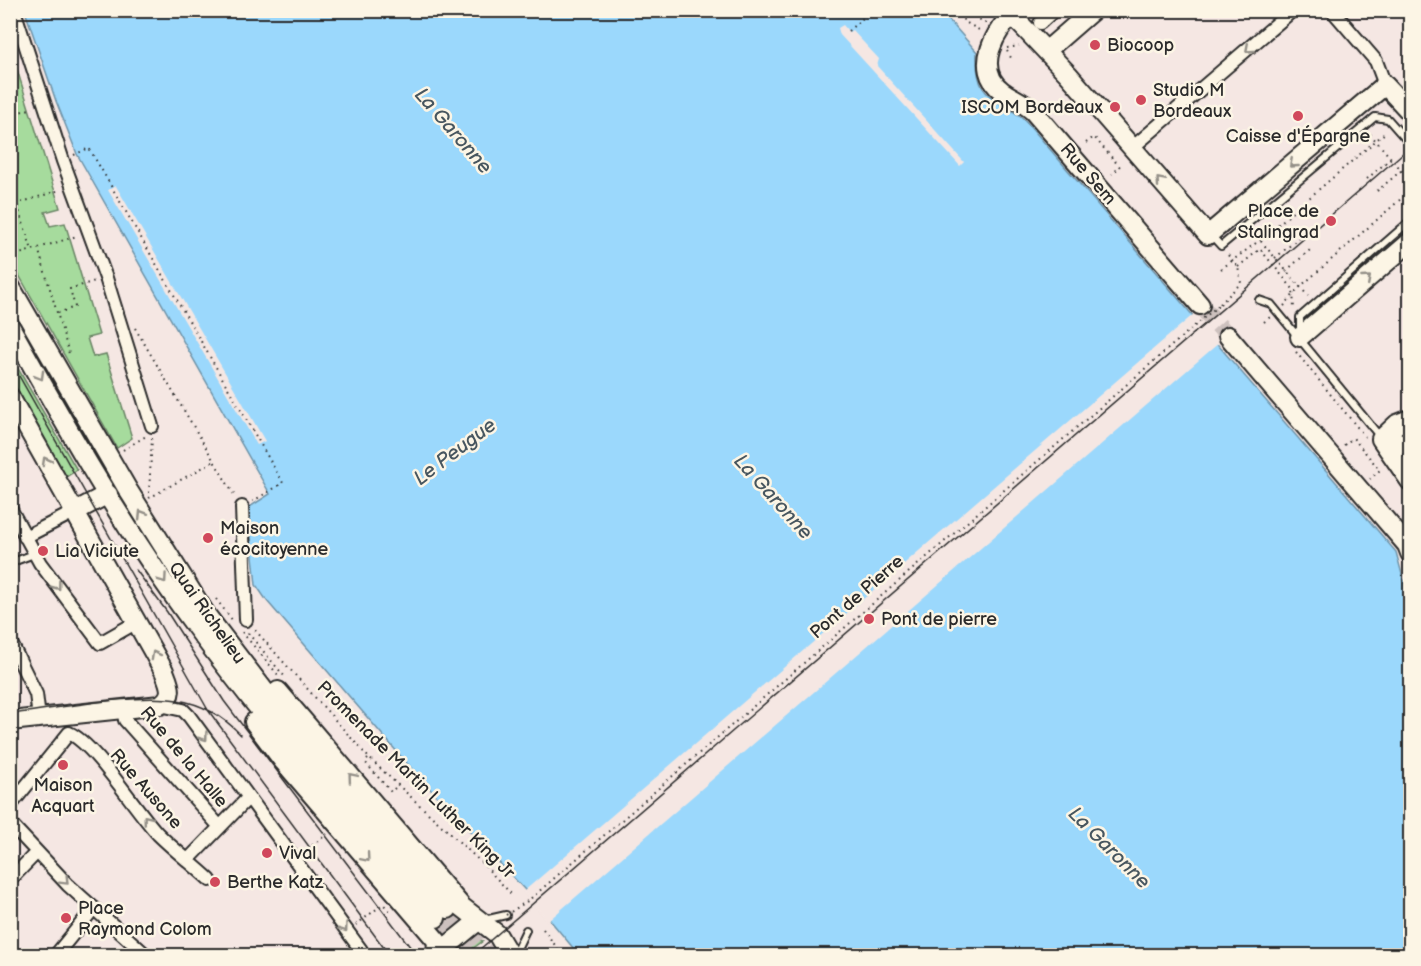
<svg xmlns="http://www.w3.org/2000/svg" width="1421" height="966" font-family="'Balsamiq Sans',sans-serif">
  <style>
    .green { fill: #a6db9d; stroke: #688364; stroke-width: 1.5 }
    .water { fill: #9bd8fc; stroke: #6e93a8; stroke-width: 1.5 }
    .pier { fill: #f5e7e3 }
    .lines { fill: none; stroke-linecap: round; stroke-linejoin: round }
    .secondary-tunnel { stroke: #cdc1be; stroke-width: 18; stroke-dasharray: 18 9; stroke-linecap: butt }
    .lane-casing { stroke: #2b2b2b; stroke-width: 10 }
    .street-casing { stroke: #2b2b2b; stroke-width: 16 }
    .secondary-casing { stroke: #2b2b2b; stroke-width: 22 }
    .path { stroke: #2b2b2b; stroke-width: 2; stroke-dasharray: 1.5 4.5; stroke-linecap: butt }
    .lane { stroke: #fcf5e5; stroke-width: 6 }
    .street { stroke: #fcf5e5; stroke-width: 12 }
    .secondary { stroke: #fcf5e5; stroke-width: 18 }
    .tram { stroke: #2b2b2b; stroke-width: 1.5 }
    .path-bridge { stroke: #2b2b2b; stroke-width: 2; stroke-dasharray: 1.5 4.5; stroke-linecap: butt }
    .oneway { stroke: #949088 }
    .poi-dot { fill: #d1495b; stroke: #fcf5e5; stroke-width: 2 }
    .labels { text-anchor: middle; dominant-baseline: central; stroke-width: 5; stroke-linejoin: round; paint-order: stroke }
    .poi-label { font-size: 18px; fill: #2b2b2b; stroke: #fcf5e5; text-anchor: start }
    .street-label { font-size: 18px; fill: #2b2b2b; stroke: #fcf5e5 }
    .water-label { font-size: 20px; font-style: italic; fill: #47565f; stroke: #fcf5e5 }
  </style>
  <rect width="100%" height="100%" fill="#f5e7e3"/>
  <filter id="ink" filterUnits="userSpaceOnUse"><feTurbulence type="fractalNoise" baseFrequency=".0167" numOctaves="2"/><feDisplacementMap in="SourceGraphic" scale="12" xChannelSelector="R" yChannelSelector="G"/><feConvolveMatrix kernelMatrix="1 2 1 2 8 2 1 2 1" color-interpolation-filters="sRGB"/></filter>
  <g filter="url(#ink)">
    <path class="green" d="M10,47L60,208L45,212L50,226L65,223L99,335L87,338L93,357L106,354L132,438L117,448L11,261Z
      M10,355L77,470L66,477L11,378Z
      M477,939L483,941L464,955H452L469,942Z"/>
    <path class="water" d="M25,11H941L977,52C975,100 993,95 1024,119L1396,552L1403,578L1410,596V955H579L525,890L417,775L267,601L256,585L248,508L270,494L77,154L56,101Z"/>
    <path class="pier" d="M843,25L849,32L852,30L879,59L877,66L964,162L960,166L840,35L838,28Z
      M116,186L265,441L257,445L108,190Z
      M1194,314L1220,342L548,921L523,892Z"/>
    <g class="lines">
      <path class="secondary-tunnel" d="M1200,305L1228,336
        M448,909L488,956
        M436,918L468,956"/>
      <g class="lane-casing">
        <path id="lane" d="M1211,235L1221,246L1375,117L1388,119L1410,144
          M1259,300L1271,304L1381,438
          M1300,331V317L1410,221
          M10,563L34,554
          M484,920L506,915
          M514,955L526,930"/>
      </g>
      <g class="street-casing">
        <path id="street" d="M14,10L63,161L106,278L152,426
          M1332,10L1376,61L1385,85
          M1040,23L1054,10
          M1132,148L1293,10
          M242,507L246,620
          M10,508L40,563L100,643L137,622
          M25,537L74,512
          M10,641L36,694L39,718
          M160,705L183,710L189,716L361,950L360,956
          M123,709L125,720L220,827
          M69,733C95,744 136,811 158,834C174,850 193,864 210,880
          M10,806L69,733
          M10,823L68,885L147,956
          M188,860L248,798
          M10,880L37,852
          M55,956L94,908"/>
      </g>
      <g class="secondary-casing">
        <path id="secondary" d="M1007,10L1068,74L1208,235L1385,85L1410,112
          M1017,10C996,29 972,68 1002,91C1012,98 1023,102 1033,111L1200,305
          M1046,51L1093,10
          M10,286L128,490L207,616L316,758L448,909
          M10,326C67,429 126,533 196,627C271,729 354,823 436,918
          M1228,336L1407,545L1410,553
          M1300,337L1410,242
          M10,397L164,671C170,686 175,695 160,705L10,721
          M1381,439L1410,481
          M1381,439L1397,424L1410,419
          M1381,439H1391L1410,447
          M74,512L108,494
          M278,691L462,907L497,934L510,956
          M254,722L284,762L437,941L436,955
          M435,956L478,921"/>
      </g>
      <path class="path" d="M955,10L965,22L981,31
        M964,10L987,24
        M848,31L872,10
        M1007,48L1019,46
        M1007,51L1013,61
        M10,115L33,108
        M1370,134L1410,180
        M1086,143L1094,137L1120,167L1112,174
        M74,155L89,148L283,483L253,501
        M1367,179L1391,158
        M10,183L32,250
        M1377,191L1402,170
        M10,206L60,190
        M1253,232L1308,296
        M38,248L70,357
        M10,257L77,236
        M1275,258L1300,237
        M1238,267L1260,249L1293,289L1294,309
        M1221,269L1260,240L1387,131
        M1286,271L1310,250
        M1220,304L1241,283L1238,267L1227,254
        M1284,306L1300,287L1410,191
        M58,313L75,307L70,289L95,281
        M1264,322L1270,317
        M135,328L236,498
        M1296,352L1366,438
        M1344,445L1353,438L1380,470L1370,479
        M123,450L146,436
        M149,493L152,438
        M149,498L214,461
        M216,599L233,621
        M255,630L369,758L484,865L513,896
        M242,632L279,676
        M248,633L285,677
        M368,759L365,762L391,792L398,785
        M303,853L327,834
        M356,925L383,904L390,911
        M543,929L563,956"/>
      <use href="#lane" class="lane"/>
      <use href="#street" class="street"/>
      <use href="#secondary" class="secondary"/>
      <path class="tram" d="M10,360L208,710L390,956
        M136,570L167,612L224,701L417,956
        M10,714C57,709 133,693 177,700C203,704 224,717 241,735
        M472,956L1410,147"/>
      <path class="path-bridge" d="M506,915L529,900L1220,304"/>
    </g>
    <defs><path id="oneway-chevron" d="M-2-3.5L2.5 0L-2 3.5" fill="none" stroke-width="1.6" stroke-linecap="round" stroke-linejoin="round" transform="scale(1.5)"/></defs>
    <g class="oneway">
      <use href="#oneway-chevron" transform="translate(1249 49) rotate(139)"/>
      <use href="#oneway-chevron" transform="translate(1293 164) rotate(139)"/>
      <use href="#oneway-chevron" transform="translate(1160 181) rotate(-131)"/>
      <use href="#oneway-chevron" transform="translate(1367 279) rotate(-41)"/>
      <use href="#oneway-chevron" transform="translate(40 376) rotate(60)"/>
      <use href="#oneway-chevron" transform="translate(46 461) rotate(-119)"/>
      <use href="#oneway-chevron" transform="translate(142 514) rotate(-122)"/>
      <use href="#oneway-chevron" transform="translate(163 579) rotate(55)"/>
      <use href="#oneway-chevron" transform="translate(57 586) rotate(53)"/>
      <use href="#oneway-chevron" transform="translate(155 655) rotate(-119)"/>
      <use href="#oneway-chevron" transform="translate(204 737) rotate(54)"/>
      <use href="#oneway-chevron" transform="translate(352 777) rotate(-130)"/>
      <use href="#oneway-chevron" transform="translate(147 819) rotate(-129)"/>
      <use href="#oneway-chevron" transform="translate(366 858) rotate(49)"/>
      <use href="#oneway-chevron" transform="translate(65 881) rotate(45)"/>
      <use href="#oneway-chevron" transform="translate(344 928) rotate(54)"/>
    </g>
  </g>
  <g class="poi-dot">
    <circle cx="1095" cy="45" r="6"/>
    <circle cx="1141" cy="100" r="6"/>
    <circle cx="1115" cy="107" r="6"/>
    <circle cx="1298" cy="116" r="6"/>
    <circle cx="1331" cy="221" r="6"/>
    <circle cx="208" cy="538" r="6"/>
    <circle cx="43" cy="551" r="6"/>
    <circle cx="869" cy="619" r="6"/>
    <circle cx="63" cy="765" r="6"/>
    <circle cx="267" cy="853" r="6"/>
    <circle cx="215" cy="882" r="6"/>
    <circle cx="66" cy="918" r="6"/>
  </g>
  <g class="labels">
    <g class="poi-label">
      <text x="1107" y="45">Biocoop</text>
      <text x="1153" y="90">Studio M<tspan x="1153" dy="21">Bordeaux</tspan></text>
      <text x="1103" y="107" text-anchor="end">ISCOM Bordeaux</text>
      <text x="1298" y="136" text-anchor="middle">Caisse d'Épargne</text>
      <text x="1319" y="211" text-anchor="end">Place de<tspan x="1319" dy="21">Stalingrad</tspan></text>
      <text x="220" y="528">Maison<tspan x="220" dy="21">écocitoyenne</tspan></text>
      <text x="55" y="551">Lia Viciute</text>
      <text x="881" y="619">Pont de pierre</text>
      <text x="63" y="785" text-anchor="middle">Maison<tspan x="63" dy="21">Acquart</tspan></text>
      <text x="279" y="853">Vival</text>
      <text x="227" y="882">Berthe Katz</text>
      <text x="78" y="908">Place<tspan x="78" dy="21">Raymond Colom</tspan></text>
    </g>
    <g class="street-label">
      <text transform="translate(1088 174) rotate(49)">Rue Sem</text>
      <text transform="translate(857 597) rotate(-41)">Pont de Pierre</text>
      <text transform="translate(207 613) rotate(55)">Quai Richelieu</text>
      <text transform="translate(184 757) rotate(50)">Rue de la Halle</text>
      <text transform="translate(416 780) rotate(45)">Promenade Martin Luther King Jr</text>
      <text transform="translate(146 789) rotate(49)">Rue Ausone</text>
    </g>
    <g class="water-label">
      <text transform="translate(453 131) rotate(49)">La Garonne</text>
      <text transform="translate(455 452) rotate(-37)">Le Peugue</text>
      <text transform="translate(773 497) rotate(48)">La Garonne</text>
      <text transform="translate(1109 848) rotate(45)">La Garonne</text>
    </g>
  </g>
  <rect width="1421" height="966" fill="none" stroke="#fcf5e5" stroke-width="36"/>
  <rect x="18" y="18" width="1385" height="930" fill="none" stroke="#2b2b2b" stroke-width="2" filter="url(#ink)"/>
</svg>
